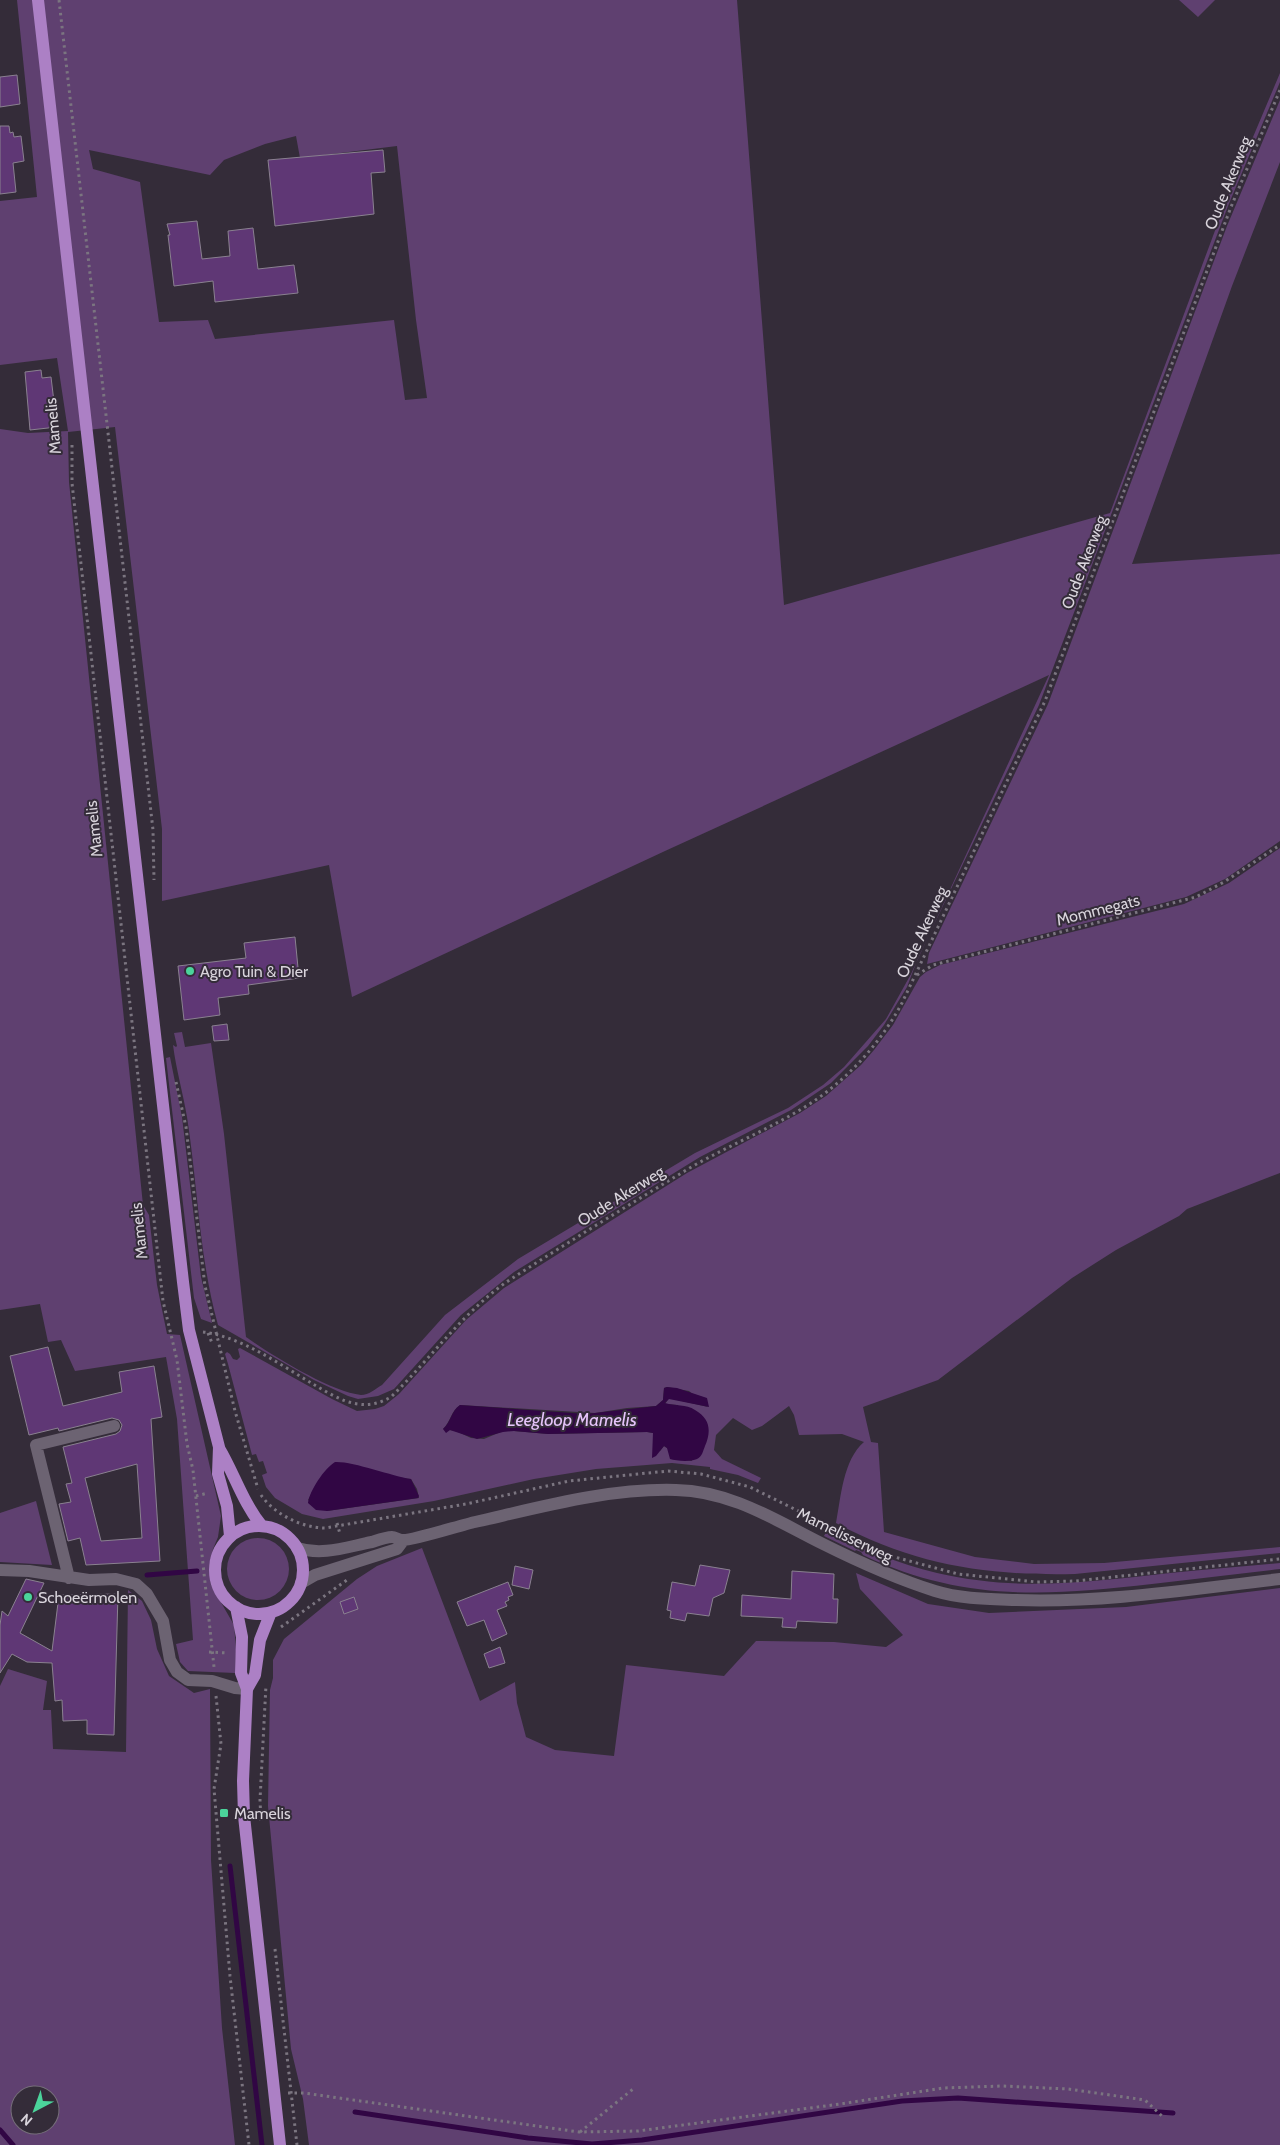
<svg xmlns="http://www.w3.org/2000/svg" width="1280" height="2145" font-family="Cabin,sans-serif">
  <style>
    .green { fill: #5f4070; fill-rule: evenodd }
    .water { fill: #310644 }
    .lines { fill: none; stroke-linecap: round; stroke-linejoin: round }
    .stream { stroke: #310644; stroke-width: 5 }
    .building { fill: #5f3775; stroke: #8a8190; fill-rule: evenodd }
    .path { stroke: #7b7580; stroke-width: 3; stroke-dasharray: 2.5 4; stroke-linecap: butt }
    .minor { stroke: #6c6372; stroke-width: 12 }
    .major { stroke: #ac80c5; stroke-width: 12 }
    .poi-dot { fill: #4bd49b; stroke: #342c39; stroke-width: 2 }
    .labels { text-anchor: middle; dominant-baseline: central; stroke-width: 4; stroke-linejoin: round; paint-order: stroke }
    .street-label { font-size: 16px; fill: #d9d4dc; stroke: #342c39 }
    .poi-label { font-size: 16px; fill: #d9d4dc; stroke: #342c39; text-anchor: start }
    .water-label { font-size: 18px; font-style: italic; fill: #e6c4fb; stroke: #342c39 }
  </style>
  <rect width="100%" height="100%" fill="#342c39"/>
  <path class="green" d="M17,0H737L784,605L1110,513L1226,201L1280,73V82L1228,206L1039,705L918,958L907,987L884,1025L868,1046L831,1083L791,1110L700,1157L514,1272L461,1315L394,1389L378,1396L358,1399L348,1396L314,1380L218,1325C199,1257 198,1187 187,1117C183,1093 176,1069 173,1045L176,1047L177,1046L174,1033L182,1032L185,1047L211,1043L224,1134L246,1337C271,1355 331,1392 361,1395C369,1395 375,1389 382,1385L445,1315L518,1259L695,1153L788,1108L823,1085L844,1067L886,1019L911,974L1049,675L665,851L352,997L329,865L162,901V829L115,427L68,432L69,482L143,1205L149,1215L157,1285L167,1334L180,1335L221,1516L218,1537L213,1549L209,1566L211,1585L234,1625L236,1649L235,1673L188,1671L180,1662L176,1644L193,1640L177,1419L166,1357L75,1371L61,1340L48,1342L40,1304L0,1310V429L28,433L68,431L57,358L0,365V201L37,197ZM296,136L300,158L397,146L416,320L427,398L405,400L394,320L215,339L208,320L159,322L140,182L93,169L89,150L210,175L224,160L265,144Z
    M1179,0H1215L1198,17Z
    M1280,100V162L1232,286L1132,564L1280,554V841L1225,879L1186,897L927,964L929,953L1048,704L1227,226Z
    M1280,848V1173L1187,1209L1179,1216L1116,1250L1072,1278L938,1380L863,1407L871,1442L878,1443L884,1532L975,1557L1034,1564L1104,1563L1280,1547V1553L1075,1574C988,1576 914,1565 836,1523C841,1497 843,1460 864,1442L842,1434L799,1435L794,1415L789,1406L762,1426L752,1430L733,1418L716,1435L714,1450L722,1459L761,1478L758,1483L738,1475L710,1469V1467L672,1463L596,1469L534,1479L434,1501L323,1519L302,1514L275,1498L266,1487L262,1475L267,1473L263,1461L259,1462L256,1454L252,1455L228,1364L225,1354L227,1352L230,1354L233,1359L237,1360L240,1357L238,1349L240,1348L332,1399L357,1411L375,1409L384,1406L399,1394L466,1320L504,1288L687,1173L800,1113L826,1096L861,1065L874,1050L893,1025L920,977L926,972L940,965L1184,904L1229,883ZM667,1387L689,1391L708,1407L669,1398L665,1404L678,1405L692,1461L685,1460L664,1446L660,1451L653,1433L647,1432L548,1434L514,1431H503L484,1439L471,1438L456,1431L443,1429C451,1421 451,1411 460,1405L595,1413L627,1408L656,1406L663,1400L664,1388ZM356,1466L394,1477L411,1479L417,1489L419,1498L327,1511L308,1500L317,1483Z
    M170,1057L182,1117L201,1277L212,1323L201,1319L194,1298L169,1084L166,1058Z
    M36,1501L52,1565L0,1562V1513Z
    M827,1530C862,1548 898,1564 937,1573C1020,1592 1087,1582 1170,1573C1207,1569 1243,1567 1280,1563V1569C1237,1574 1195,1579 1152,1584C1046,1596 962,1602 863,1555L861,1552L856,1550L855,1551L824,1536Z
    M227 1569a31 31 0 1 1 62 0a31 31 0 1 1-62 0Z
    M422,1548L480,1701L515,1682L517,1703L526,1737L555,1750L614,1756L626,1665L724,1676L756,1641L834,1642L886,1647L903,1635L860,1589L856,1573L928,1604L989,1613L1126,1607L1280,1588V2145H309L303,2099L291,2049L268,1806L270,1690L273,1678V1660L284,1639L357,1579L377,1566Z
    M128,1590L142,1601L151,1620L157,1649L169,1676L194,1693L210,1689L211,1860L222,2028L235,2145H0V1686L8,1669L47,1681L43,1710H51L53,1749L126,1752ZM20,2095H50V2125H20Z"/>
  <path class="water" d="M667,1387L677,1388L707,1398L709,1407L669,1399L665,1403C675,1406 686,1404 695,1410C711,1419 711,1432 705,1446C703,1451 702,1457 697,1459C691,1462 676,1461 670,1459L667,1448L664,1446L656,1456L652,1458L653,1433L647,1432L548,1434L514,1431L503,1432L477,1439L450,1430L446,1433L443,1429C451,1422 451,1411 460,1405L586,1414L656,1406L663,1400L664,1388Z
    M335,1462C352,1461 392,1476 411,1479L419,1496L418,1498L327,1511L316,1510L308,1503C310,1490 324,1469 335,1462Z"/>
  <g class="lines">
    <path class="stream" d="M147,1575L197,1571
      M230,1866L262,2145
      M355,2112L528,2138L592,2144L642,2140L902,2101L958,2098L1173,2113
      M0,2130L13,2145"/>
  </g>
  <path class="building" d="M17,75L20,104L0,107V77Z
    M0,126H9L10,133L13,132L14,137L21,136L24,161L13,163L16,192L0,194Z
    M383,150L385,172L371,173L374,214L275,226L268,160Z
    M197,221L202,259L230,256L228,231L253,228L258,269L294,265L298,293L215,302L213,281L174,286L168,235H170L167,224Z
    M41,370L42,378L51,377L57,427L30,430L25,372Z
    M295,937L299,978L248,985L249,994L218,998L220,1015L184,1020L178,966L246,958L244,943Z
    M227,1024L229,1040L214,1041L212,1026Z
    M48,1347L63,1406L122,1392L119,1372L154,1366L162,1417L151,1419L160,1561L86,1565L80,1538L68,1541L59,1504L71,1502L66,1484L72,1483L63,1447L116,1434L120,1431L122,1425L119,1420L112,1418L59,1431L58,1428L29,1435L10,1356ZM137,1464L142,1538L101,1541L85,1478Z
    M700,1565L730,1570L724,1593L713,1598L709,1616L687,1613L685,1621L670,1618L671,1611L667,1610L672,1582L695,1586Z
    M515,1566L533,1570L529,1589L512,1585Z
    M792,1571L834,1574L833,1599H838L837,1623L797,1621L796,1628L782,1627L783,1618L741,1616L742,1595L791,1599Z
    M26,1579L44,1583L20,1633L52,1651L59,1595L118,1594L114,1735L87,1734V1720L63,1721L62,1700L55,1701L52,1663L27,1662L12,1654L0,1673V1625L2,1611L8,1616Z
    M508,1582L513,1595L508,1597L509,1600L505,1602L507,1606L497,1610L507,1634L492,1641L484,1620L467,1626L457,1602Z
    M354,1597L358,1609L344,1614L340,1602Z
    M500,1647L505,1663L489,1668L484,1654Z"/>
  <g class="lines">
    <path class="path" d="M59,0L153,830L154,880
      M72,445V483L163,1301L177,1360L187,1444L193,1470L214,1667
      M917,975L933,965L1196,897L1224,882L1280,845
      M176,1082L186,1127L205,1286L235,1411L258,1489
      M203,1332C242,1337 279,1364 313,1384C327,1392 342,1402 358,1404C370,1406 380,1403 391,1397C430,1359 461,1315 505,1283C565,1244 627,1206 688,1169C727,1146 770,1129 808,1105C847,1080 880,1044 902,1003L1045,701L1231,207L1280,90
      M208,1333L212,1343
      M261,1495C274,1514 302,1528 325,1528L466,1504L569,1481L668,1471L701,1474L750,1487L887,1555L958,1574L1037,1582L1076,1581L1280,1559
      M196,1496L208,1493
      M337,1523L340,1534
      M281,1627L347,1580
      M209,1652L227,1653
      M216,1696L221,1744L214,1789L230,1976L249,2145
      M261,1821L260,1800L266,1685
      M275,1949L297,2145
      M288,2093H304L579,2132L638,2131L840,2104L943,2088L1002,2086L1068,2089L1145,2100L1164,2118
      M580,2132L633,2089"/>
    <path class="minor" d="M297,1548C323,1556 346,1547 372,1542C378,1540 386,1537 392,1537C395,1537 399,1540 402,1540C412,1541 461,1525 475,1522C541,1507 609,1488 676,1490C731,1491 775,1520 823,1544C859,1562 897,1579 935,1591C961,1599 989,1599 1016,1600C1105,1603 1192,1589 1280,1579
      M0,1570L29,1571L89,1580L116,1579L136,1584L147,1594L163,1621L170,1660L177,1672L188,1680L212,1681L235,1688L247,1689
      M69,1578L36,1445L114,1426
      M301,1583L315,1575L397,1549L403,1541"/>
    <path class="major" d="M38,0L183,1282L189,1330L219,1447L218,1474L227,1506L230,1536
      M219,1448C234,1473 243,1503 262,1526
      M215 1570a44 44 0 1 1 88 0a44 44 0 1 1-88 0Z
      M236,1607L242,1637L241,1673L247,1689L243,1781L244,1816L280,2145
      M247,1689L255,1675L260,1640L271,1612"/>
  </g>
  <g class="poi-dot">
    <circle cx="190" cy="971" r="5"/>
    <circle cx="28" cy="1597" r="5"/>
    <rect x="219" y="1808" width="10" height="10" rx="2.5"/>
  </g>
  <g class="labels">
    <g class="street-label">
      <text transform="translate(1228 183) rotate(-68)">Oude Akerweg</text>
      <text transform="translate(53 426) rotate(-95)">Mamelis</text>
      <text transform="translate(1084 562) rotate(-69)">Oude Akerweg</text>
      <text transform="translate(94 829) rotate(-96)">Mamelis</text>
      <text transform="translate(1098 910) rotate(-14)">Mommegats</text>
      <text transform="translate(922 932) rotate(-65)">Oude Akerweg</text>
      <text transform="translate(621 1196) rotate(-32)">Oude Akerweg</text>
      <text transform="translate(139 1231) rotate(-96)">Mamelis</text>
      <text transform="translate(845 1535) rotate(26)">Mamelisserweg</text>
    </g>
    <g class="poi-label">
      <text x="200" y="971">Agro Tuin &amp; Dier</text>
      <text x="38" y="1597">Schoeërmolen</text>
      <text x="234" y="1813">Mamelis</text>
    </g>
    <g class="water-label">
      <text x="572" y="1420">Leegloop Mamelis</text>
    </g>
  </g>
  <g transform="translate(35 2110) rotate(221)"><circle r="24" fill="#342c39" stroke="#766f7a"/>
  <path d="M0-4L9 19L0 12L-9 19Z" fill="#4bd49b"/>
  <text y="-8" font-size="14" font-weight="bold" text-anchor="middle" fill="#d9d4dc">N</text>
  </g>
</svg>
